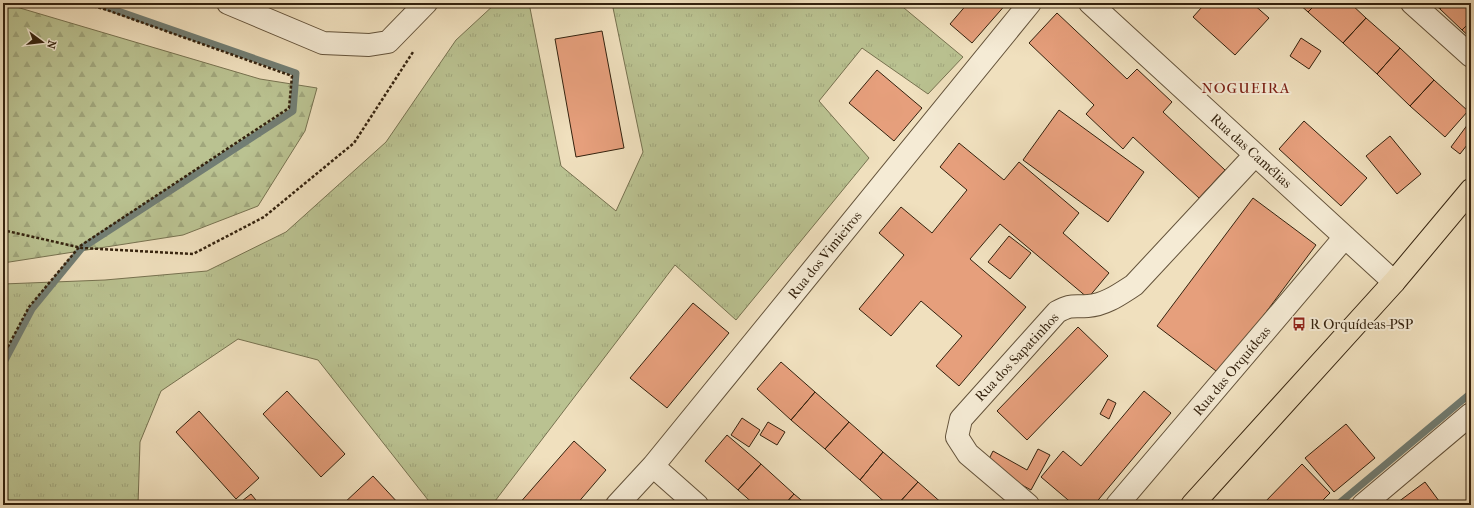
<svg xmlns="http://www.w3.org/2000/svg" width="1474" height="508" font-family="'IM FELL French Canon',serif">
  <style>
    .grass { fill: url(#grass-tufts); stroke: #777250 }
    .forest { fill: url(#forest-firs); stroke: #777250 }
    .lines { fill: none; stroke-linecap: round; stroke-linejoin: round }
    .stream { stroke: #727e74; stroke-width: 7 }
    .building { fill: #e69f7c; stroke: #34220e }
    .minor-casing { stroke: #63523a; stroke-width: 24 }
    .major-casing { stroke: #34220e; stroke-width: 24 }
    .path { stroke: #34220e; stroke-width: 2.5; stroke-dasharray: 3 2; stroke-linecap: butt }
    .minor { stroke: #f5ebd5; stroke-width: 22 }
    .major { stroke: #f0e0be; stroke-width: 22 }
    .labels { text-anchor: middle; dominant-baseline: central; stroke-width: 4; stroke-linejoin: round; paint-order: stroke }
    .street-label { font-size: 14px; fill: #34220e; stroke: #f5ebd5 }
    .poi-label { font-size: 14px; fill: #34220e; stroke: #f5ebd5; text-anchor: start }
    .neighbourhood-label { font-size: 15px; letter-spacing: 1px; fill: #7a1f14; stroke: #f5ebd5 }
  </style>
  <defs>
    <pattern id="grass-tufts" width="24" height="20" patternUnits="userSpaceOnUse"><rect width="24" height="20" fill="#bac291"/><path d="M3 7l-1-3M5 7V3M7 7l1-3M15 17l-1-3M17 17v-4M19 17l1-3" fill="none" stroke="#a0a67c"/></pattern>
    <pattern id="forest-firs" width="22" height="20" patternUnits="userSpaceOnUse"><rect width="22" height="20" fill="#bac291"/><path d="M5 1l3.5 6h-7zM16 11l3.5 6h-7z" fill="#a0a67c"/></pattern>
  </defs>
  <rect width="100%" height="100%" fill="#f0e0be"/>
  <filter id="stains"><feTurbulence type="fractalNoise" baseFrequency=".005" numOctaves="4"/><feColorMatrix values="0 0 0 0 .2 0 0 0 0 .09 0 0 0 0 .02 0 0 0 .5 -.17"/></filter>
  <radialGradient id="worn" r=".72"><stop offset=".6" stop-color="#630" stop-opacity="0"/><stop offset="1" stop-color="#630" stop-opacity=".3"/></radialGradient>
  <path class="grass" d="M496,3H529L561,166L616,211L643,152L612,3H898L963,57L928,94L862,48L819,101L869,158L736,320L675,265L492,505H432L318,360L238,339L161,391L140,442L138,505H3V284L105,280L207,271L286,232L386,142L456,40Z"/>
  <path class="forest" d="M3,3L260,79L317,88L305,131L258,206L183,235L3,263Z"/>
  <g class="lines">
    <path class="stream" d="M3,364L32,309L82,248L293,111L296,73L95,3
      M1337,505L1471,393"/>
  </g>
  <path class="building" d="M968,3H1007L972,43L950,24Z
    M1198,3H1252L1269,18L1235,55L1193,17L1202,7Z
    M1298,3H1317L1308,12Z
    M1317,3H1350L1366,18L1343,43L1308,12Z
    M1433,3H1446L1440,9Z
    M1446,3H1471V21L1462,30L1440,9Z
    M1057,13L1127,79L1137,69L1172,102L1163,112L1225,170L1199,198L1133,137L1123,149L1086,114L1094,105L1029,43Z
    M1366,18L1400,48L1377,74L1343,43Z
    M1471,21V38L1462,30Z
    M602,31L624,148L576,157L555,39Z
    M1301,38L1321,51L1309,69L1290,56Z
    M1400,48L1434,80L1410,106L1377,74Z
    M877,70L922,108L894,141L849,103Z
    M1434,80L1468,111L1445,137L1410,106Z
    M1059,110L1144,172L1108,222L1023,160Z
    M1304,121L1367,178L1341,206L1279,149Z
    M1468,124L1471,126V140L1460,154L1451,147Z
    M1390,136L1421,174L1397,194L1366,156Z
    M959,143L1004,180L1019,162L1079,213L1063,233L1109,273L1088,298L1000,224L970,259L1026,307L959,386L936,366L962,336L921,301L891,336L859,309L904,255L879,233L901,207L932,233L967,190L940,167Z
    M1253,198L1316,245L1220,374L1157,326Z
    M1009,236L1031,253L1010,279L988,262Z
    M693,303L729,333L667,408L630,378Z
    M1078,327L1108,356L1027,440L997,411Z
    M781,362L815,392L791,420L757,389Z
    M287,391L345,454L321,477L263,414Z
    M1144,391L1171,413L1094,505H1074L1041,477L1063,451L1081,466Z
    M815,392L849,422L825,449L791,420Z
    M1108,399L1116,403L1109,419L1100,414Z
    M199,411L259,478L236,499L176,432Z
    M742,418L760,430L749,447L731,435Z
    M768,422L785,432L777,445L760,435Z
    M849,422L883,452L860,480L825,449Z
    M1346,424L1375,458L1334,492L1305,458Z
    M727,435L761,464L738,490L705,461Z
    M574,441L606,470L576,505H518Z
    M1038,449L1050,455L1031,490L986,465L993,451L1027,470Z
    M883,452L918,482L897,505H888L860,480Z
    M761,464L794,494L784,505H755L738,490Z
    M1302,464L1330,493L1318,505H1262Z
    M373,476L400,505H344L343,504Z
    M918,482L944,505H897Z
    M1425,482L1442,505H1394Z
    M251,494L260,505H238V504Z
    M794,494L807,505H784Z"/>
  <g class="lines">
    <g class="minor-casing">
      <path id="minor" d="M228,3L323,43L369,45L388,42L426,3
        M1090,3L1394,282
        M1412,3L1471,56
        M653,466L697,505
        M617,505L653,466L1030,3
        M1028,505L968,454L957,437L961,419L1057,312C1072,304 1072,307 1088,306C1105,305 1120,294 1134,285L1255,155
        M1117,505L1345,237
        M1363,505L1471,414"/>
    </g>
    <g class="major-casing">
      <path id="major" d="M1192,505L1394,282L1471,190"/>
    </g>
    <path class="path" d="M7,231L82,248L193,254L264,217L354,143L413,52
      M3,356L29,307L80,246L289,108L292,76L104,9L80,3"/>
    <use href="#minor" class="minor"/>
    <use href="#major" class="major"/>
  </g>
  <defs>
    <g id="bus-bare" transform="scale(1.08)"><path d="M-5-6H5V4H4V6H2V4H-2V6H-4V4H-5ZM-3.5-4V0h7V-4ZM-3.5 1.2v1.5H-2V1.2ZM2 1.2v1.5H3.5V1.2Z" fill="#8f2418" stroke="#f5ebd5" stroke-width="2.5" paint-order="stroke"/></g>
  </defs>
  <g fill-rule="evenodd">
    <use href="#bus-bare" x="1299" y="324"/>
  </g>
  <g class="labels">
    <g class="street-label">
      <text transform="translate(1251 151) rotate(42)">Rua das Camélias</text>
      <text transform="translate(825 255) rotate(-51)">Rua dos Vimieiros</text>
      <text transform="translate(1017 357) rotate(-47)">Rua dos Sapatinhos</text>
      <text transform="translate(1232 371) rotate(-50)">Rua das Orquídeas</text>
    </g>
    <g class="poi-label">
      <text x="1310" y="324">R Orquídeas-PSP</text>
    </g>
    <g class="neighbourhood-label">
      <text x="1246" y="88">NOGUEIRA</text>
    </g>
  </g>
  <rect width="1474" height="508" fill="none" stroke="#f0e0be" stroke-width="16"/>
  <rect x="4" y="4" width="1466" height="500" fill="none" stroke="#34220e" stroke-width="2"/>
  <rect x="8" y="8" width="1458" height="492" fill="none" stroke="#34220e"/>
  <g transform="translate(42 42) rotate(105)" stroke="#f5ebd5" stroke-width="3" paint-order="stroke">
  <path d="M0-3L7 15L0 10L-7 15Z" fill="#34220e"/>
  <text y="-6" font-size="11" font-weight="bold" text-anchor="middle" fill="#34220e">N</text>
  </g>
  <rect width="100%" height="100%" filter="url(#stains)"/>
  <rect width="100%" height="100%" fill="url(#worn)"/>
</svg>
